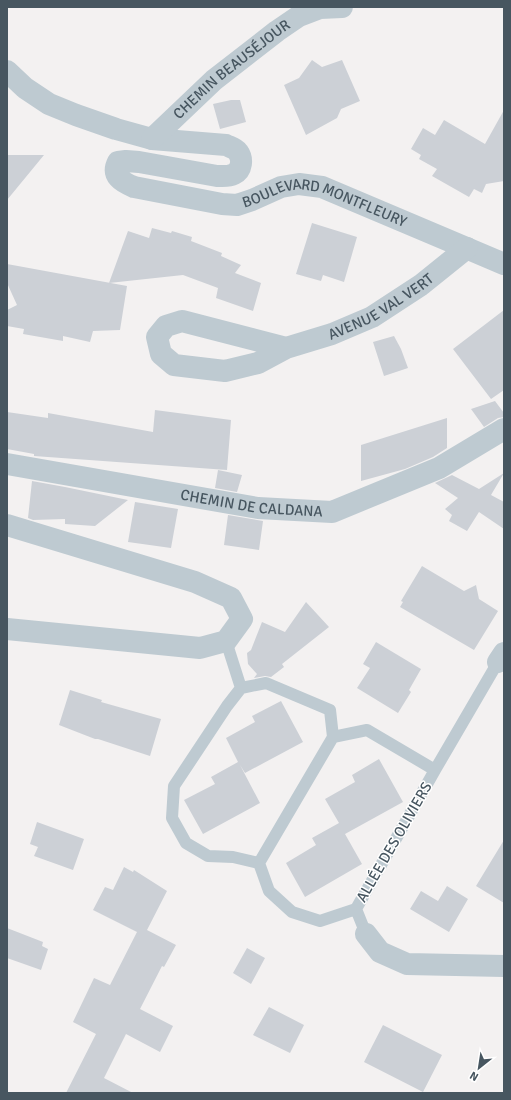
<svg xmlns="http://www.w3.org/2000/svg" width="511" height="1100" font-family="Signika,sans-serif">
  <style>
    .building { fill: #ccd0d6 }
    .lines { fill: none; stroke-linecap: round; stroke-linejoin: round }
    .service { stroke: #becad1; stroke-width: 12 }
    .minor { stroke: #becad1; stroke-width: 22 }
    .labels { text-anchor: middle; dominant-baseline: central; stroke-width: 3; stroke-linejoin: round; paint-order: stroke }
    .street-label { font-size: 15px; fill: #475660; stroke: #fff }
  </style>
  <rect width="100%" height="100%" fill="#f3f1f1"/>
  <path class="building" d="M312,60L322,67L342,60L360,101L341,109L337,118L306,135L284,85L299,78Z
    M231,100H240L246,122L220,129L213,104Z
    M504,110V181L486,184L482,193L474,189L469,197L432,176L437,169L419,159L421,155L411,149L423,128L435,135L444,120L485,144Z
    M7,155H44L7,200Z
    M312,223L357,237L344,282L323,275L321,281L296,274Z
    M152,228L171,233L172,231L192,237L191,241L222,253L221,256L241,265L235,273L261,283L253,311L216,298L218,288L183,275L109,283L128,231L149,238Z
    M7,264L127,286L120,330L93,331L90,342L63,336V341L23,334L24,329L7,326V310L17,305L7,283Z
    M504,310V390L491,399L453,349Z
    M394,336L401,349L408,368L384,376L373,342Z
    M495,401L504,413V417L498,418L484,427L471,409Z
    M155,410L231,420L227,470L34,456V454L7,449V412L48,418V413L153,432Z
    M447,418V448L433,457L405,469L361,481V445Z
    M218,470L242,475L237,492L215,488Z
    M504,473L491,495L504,502V529L479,512L467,531L449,521L452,515L445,509L458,498L435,483L452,475L479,489Z
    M32,481L65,487L128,500L95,526L65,524V519L33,520L28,518Z
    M135,502L178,509L171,548L128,542Z
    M228,515L263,521L259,550L224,545Z
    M422,566L464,591L476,585L479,599L498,611L474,650L400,607L403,602L401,601Z
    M306,602L329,627L282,664L284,667L271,677L265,676L254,678L257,674L248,664L247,653L251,650L262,622L285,632Z
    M376,642L421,669L409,690L411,692L398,713L357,688L370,668L363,664Z
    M70,690L102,700L101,702L161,719L150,756L98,739H95L59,725Z
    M281,701L303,742L245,773L240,765L260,803L203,834L184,800L215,784L211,777L238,762L226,738L255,722L252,716Z
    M379,759L403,802L345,834L362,864L305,897L286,863L316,845L312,838L339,823L325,799L355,782L352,775Z
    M37,822L84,839L73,870L34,856L38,847L30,844Z
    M504,840V903L476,886Z
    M124,867L133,872L134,870L167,891L147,930L176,945L164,967L162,966L140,1009L173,1026L160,1052L126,1034L104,1078L133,1093H66L96,1034L73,1022L94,978L110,985L137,932L93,910L105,887L113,890Z
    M447,886L468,899L449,932L410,909L421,891L438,901Z
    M7,928L43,942L42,946L48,949L41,970L7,958Z
    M247,948L265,958L251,984L233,973Z
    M269,1007L304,1025L290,1053L253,1035Z
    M383,1025L442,1055L423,1092L364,1062Z"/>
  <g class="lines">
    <path class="service" d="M226,641L241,688
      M367,730L435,770L356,909L320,921L292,912L269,891L259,863L333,737Z
      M435,770L498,662
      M259,863L233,857L208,856L186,843L172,818L174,786L227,706L241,688L266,683L330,710L333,737
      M356,909L366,934"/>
    <g class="minor">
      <path id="s1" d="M7,71L25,88L49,104L76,115L116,129L152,139L226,145C230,147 235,148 238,152C243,159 242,170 234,174C228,177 223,176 217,176L139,162L126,161L118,162C111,176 122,182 134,187L222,204L237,205L252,200L281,187L299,184L322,187L504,264"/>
      <path id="s2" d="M152,139L214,80L277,31L299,16L320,8L342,7"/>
      <path id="s3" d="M286,348L182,321L166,326L157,337L161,354L174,365L225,371L258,363L286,348L332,334L372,317L421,285L467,248"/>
      <path id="s4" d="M7,464L258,508L332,512L439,468L504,429"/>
      <path d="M7,525L195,582L231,598L242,619L226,641L200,648L7,629"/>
      <path d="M498,662L504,653"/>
      <path d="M366,934L380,952L407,964L504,966"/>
    </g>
  </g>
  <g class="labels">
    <g class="street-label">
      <text stroke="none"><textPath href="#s2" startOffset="106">CHEMIN BEAUSÉJOUR</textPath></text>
      <text stroke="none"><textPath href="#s1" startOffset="626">BOULEVARD MONTFLEURY</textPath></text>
      <text stroke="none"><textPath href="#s3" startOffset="394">AVENUE VAL VERT</textPath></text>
      <text stroke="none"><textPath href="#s4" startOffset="248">CHEMIN DE CALDANA</textPath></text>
      <text transform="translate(394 842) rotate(-60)">ALLÉE DES OLIVIERS</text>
    </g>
  </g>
  <rect width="511" height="1100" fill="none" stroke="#475660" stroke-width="16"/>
  <g transform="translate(479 1068) rotate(210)" stroke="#ffffff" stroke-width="3" paint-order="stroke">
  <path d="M0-3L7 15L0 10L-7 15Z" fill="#475660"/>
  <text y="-6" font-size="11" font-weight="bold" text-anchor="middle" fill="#475660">N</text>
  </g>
</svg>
